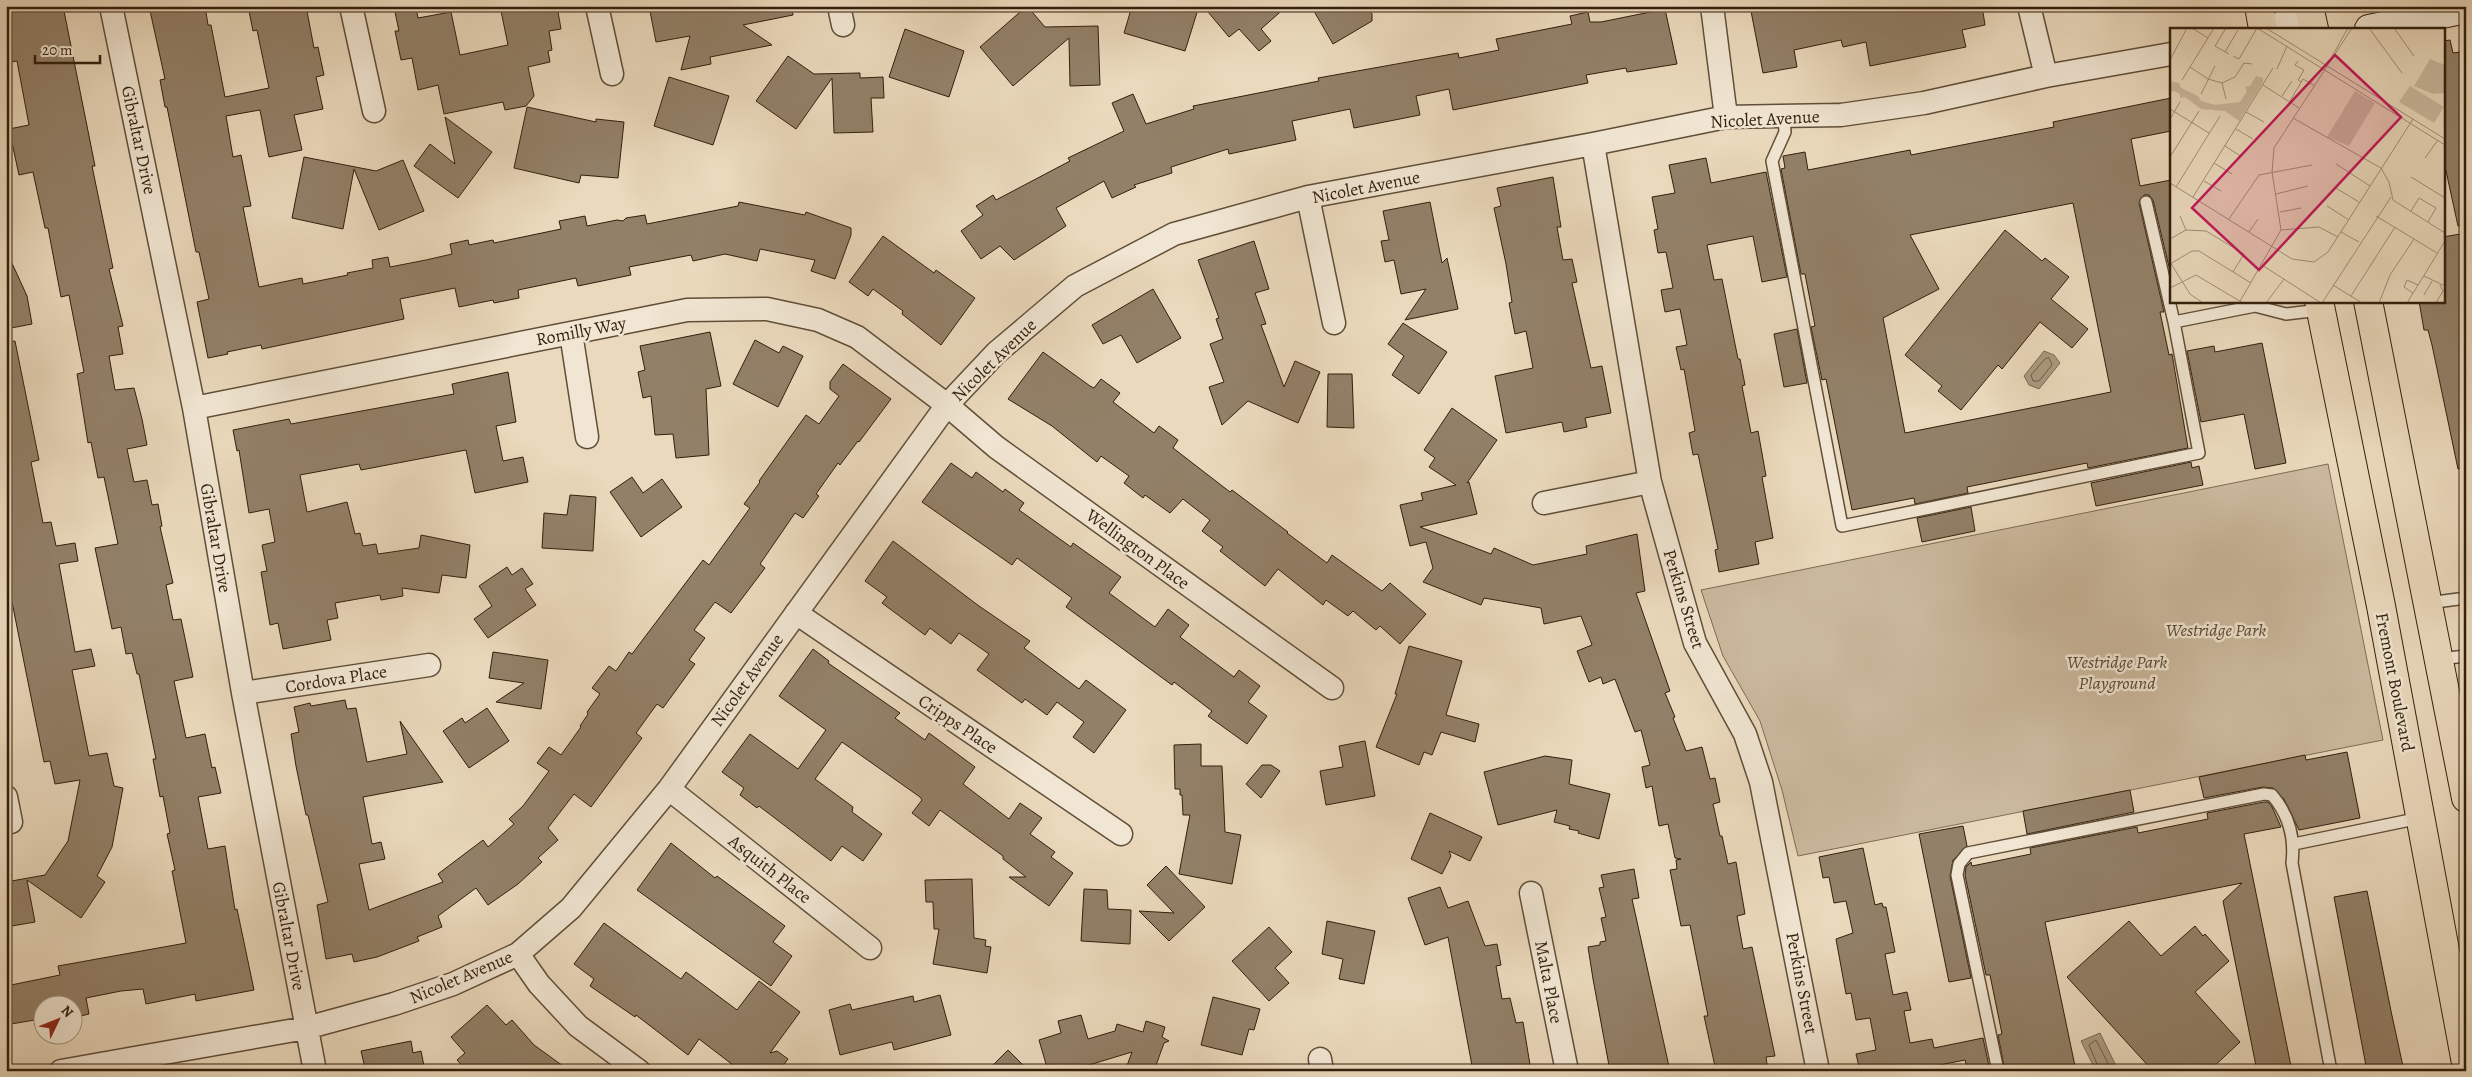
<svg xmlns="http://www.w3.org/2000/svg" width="2472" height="1077" font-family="Alegreya,serif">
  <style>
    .green { fill: #cbb99e; stroke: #7e6c55 }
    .water { fill: #ab9a80; stroke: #7b6952 }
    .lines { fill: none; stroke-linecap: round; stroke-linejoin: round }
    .shore { stroke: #6e5c46; stroke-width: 1 }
    .building { fill: #928068; stroke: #321f0c; fill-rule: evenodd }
    .lane-casing { stroke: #604e38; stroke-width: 14 }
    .street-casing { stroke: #604e38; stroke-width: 25 }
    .secondary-casing { stroke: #321f0c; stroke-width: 30 }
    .primary-casing { stroke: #321f0c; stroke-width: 30 }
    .lane { stroke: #f1e6d3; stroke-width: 11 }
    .street { stroke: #f1e6d3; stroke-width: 22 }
    .secondary { stroke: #f1e6d3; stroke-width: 28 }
    .primary { stroke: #ead9bc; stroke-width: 28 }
    .labels { text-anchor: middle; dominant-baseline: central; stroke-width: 5; stroke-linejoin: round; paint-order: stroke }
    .street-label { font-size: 18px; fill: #321f0c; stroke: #f1e6d3 }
    .park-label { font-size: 18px; font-style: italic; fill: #584630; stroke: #f1e6d3 }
    .inset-road { fill: none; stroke: #a08f76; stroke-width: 1 }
    .view { fill: #c2185b; fill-opacity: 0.15; stroke: #c2185b; stroke-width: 2.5 }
    .inset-edge { fill: none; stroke: #321f0c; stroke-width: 2.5 }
  </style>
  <rect width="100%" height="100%" fill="#ead9bc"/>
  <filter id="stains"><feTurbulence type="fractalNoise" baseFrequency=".004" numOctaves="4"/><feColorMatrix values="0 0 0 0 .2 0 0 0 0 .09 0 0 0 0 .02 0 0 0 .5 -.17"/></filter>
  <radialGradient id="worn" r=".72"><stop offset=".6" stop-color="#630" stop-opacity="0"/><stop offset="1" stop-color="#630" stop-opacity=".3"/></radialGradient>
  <path class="green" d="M2328,464L2383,740L1798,856L1782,790L1760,721L1723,656L1701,590Z"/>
  <path class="water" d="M2044,351L2054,355L2060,363L2039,389L2029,385L2024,376Z
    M2100,1033L2117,1068L2113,1071H2096L2081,1041Z"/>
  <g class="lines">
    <path class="shore" d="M2049,358L2052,365L2039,381H2033L2031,375L2045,359Z
      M2100,1071L2089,1045L2096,1040L2112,1071"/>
  </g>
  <path class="building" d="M21,6H63L95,166H92L113,268L109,269L123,326L118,327L123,354L109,356L115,390L134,388L142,419L147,445L127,449L134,482L147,480L152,505L158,504L162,526L160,527L173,583L166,585L173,620L181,619L193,677L174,681L186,738L205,734L212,768L215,767L221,793L198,797L208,849L225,846L235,910L237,909L254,990L196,1001L195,994L146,1004L143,989L121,991L86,998L89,1014L72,1018V1004H42V1024L36,1025L35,1020L11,1024L6,1001V986L60,975L58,966L186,943L172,871L175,870L167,834L170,833L163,796L160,797L153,759H156L139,674H137L132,653L126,654L121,627L112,629L95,548L118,544L104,477L98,478L91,442L88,443L77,374L84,372L69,295L61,297L48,228H45L33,172L19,175L9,129L29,125L17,61L10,62L6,44V9Z
    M149,6H205L208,25H211L225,97L269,88L257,30L253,31L248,6H306L314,48L318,47L324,75L316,77L323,109L294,115L302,150L269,157L260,110L226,116L233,157L241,155L251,206L243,207L259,287L302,278L303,284L348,275L347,273L373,268L372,260L388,257L390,267L426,260L452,254L450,244L468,240L469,245L493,240L494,243L561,229L559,221L585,216L587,226L617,220L623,221L626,218L645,215L647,224L738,206L739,202L805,215L806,212L851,228V235L835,279L811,271L815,260L760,249L757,261L725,254L693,261L691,255L629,267L631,275L578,286L576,278L518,290L519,298L494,303L493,300L459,307L455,288L400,299L404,319L262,349L261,345L227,352L228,354L208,358L197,302L209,299L199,252H196L167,107H165L160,80L165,79Z
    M500,6H557L561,29L549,31L552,50L548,51L550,62L528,67L534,96L526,106L505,110L503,102L444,114L438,85L418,90L412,58L401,60L395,31H399L395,12L416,8L418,18L451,12L460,55L508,45Z
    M649,6H792L793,15L743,25L772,45L710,57L711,64L681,70L690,36L656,42Z
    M1027,6L1045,27L1098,26L1100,85L1070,86L1069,38L1013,86L980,47Z
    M1132,6H1199L1185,51L1124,33Z
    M1203,6H1287L1261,29L1271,41L1259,51L1239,29L1229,37Z
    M1311,6H1367L1372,14V21L1333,44Z
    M1750,6H1982L1985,25L1962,30L1966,47L1870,66L1866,42L1843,47L1841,40L1794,50L1797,67L1763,73Z
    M1665,9L1677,64L1627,72L1626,68L1586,75L1588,83L1453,110L1449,89L1416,96L1420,115L1354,128L1350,109L1292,121L1296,140L1229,154L1228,149L1171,167L1172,173L1134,185L1136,187L1112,198L1104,181L1056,208L1066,226L1014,260L1000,246L981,259L961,231L983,215L976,206L993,195L996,200L1070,161L1068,158L1124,131L1112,103L1133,94L1146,124L1194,109L1193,106L1319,81L1318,78L1458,53L1459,58L1499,50L1496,39L1572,24L1570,16L1588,12L1590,22H1601Z
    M905,29L964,51L949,97L889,77Z
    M2450,40L2453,53L2466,51V84L2461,85L2466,108V226H2458L2443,157V41Z
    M788,56L814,74L860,73V78L883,77L884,98H871L873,132L834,133L832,78L796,129L756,101Z
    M669,77L729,96L713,145L654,126Z
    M2171,98V131L2131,139L2140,186L2171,180V275L2153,200L2149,195H2144L2139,203L2164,312H2160L2169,355L2172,354L2188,448L2088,468L2087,463L1967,487L1968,493L1915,504L1914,498L1852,510L1826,379L1822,380L1811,327L1815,326L1805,274H1801L1781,169L1785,168L1783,156L1805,152L1808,170L1910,150L1911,155L2054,127L2053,122ZM2073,203L2111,392L1905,433L1883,318L1939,289L1910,235Z
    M527,107L596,122V119L624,122L618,178L581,175L579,183L514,168Z
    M445,117L492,152L458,198L414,166L430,144L455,164Z
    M304,157L376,171L403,160L424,211L379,230L354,169L343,229L292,218Z
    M1706,158L1711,183L1766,172L1787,277L1762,282L1753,236L1707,245L1714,280L1722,279L1738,359H1740L1745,385L1742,386L1751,433L1758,431L1766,476L1762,477L1773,538L1755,542L1759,564L1719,572L1715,550L1718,549L1698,454L1693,455L1689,433L1695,431L1684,369L1681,370L1676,347L1687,345L1680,309L1665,312L1661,290L1673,288L1666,252L1658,253L1654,230L1658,229L1652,197L1675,193L1669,165Z
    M1553,177L1561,227H1557L1563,260L1572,259L1577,282L1572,283L1591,368L1602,366L1611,413L1585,418L1587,427L1564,432L1562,422L1506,433L1495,376L1533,368L1526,331L1515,334L1509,303L1512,302L1506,264L1494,208L1501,206L1497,188Z
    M1430,202L1442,263L1447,258L1458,309L1405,320L1426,289L1401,294L1394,260L1385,262L1381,241L1389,240L1383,211Z
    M2005,230L2042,261L2045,258L2069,277L2051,299L2088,329L2072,348L2040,322L2002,369L1998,365L1961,410L1938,391L1942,386L1905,355Z
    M2466,233V468L2458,469L2432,345L2428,330H2424L2419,301H2443V237Z
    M883,236L934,273L936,270L975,298L941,345L902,314L903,311L873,289L868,296L849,282Z
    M1254,241L1269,289L1255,293L1266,324L1261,325L1284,387L1295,361L1320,372L1298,423L1248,401L1222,425L1209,387L1224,382L1210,344L1223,339L1216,319L1219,318L1198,260Z
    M6,250L27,296L32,324L6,329Z
    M1153,289L1181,338L1137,363L1121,335L1103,344L1092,325Z
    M1403,323L1447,352L1419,394L1392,375L1404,356L1388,344Z
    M1797,329L1807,383L1784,387L1774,334Z
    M710,332L721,386L706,389L709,455L676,458L673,434L655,435L651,396L643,398L638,372L645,370L640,346Z
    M755,340L779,353L783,346L803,356L778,407L733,384Z
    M15,341L39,460L31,462L43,523L51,522L56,546L75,543L78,561L59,564L75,652L91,649L95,666L72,670L89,756L107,753L114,786L123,788L112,847L97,876L105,882L81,918L27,880L35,922L6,927V882L45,875L68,841L80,780L55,784L50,761L44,762L6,572V342Z
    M2262,343L2286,463L2255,469L2244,414L2201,422L2187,351L2214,346L2215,352Z
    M1043,352L1090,386L1094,388L1101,379L1120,393L1113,402L1154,433L1159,426L1178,440L1173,448L1230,492L1232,490L1288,532L1287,533L1327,563L1332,555L1382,591L1390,583L1426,614L1400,644L1380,626L1376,630L1353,611L1348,616L1326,600L1323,605L1278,569L1265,586L1220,551L1223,547L1202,531L1210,520L1183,499L1170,513L1145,495L1143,498L1124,483L1129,476L1101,456L1097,462L1052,426L1008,399Z
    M843,364L891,399L859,442L858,441L840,465L838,463L816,494L819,496L803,518L795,513L760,564L765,568L731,613L715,602L694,630L705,638L689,660L695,664L663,708L657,704L636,733L642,738L591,807L574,794L548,828L558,840L538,858L542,862L518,884L488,905L476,888L438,916L442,927L417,937L419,941L377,957L354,962L352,954L326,959L317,905L328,902L308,815H306L296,766L291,734L299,732L294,707L310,703L311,706L345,700L347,709L356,708L367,762L407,754L400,721L443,782L363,797L372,844L381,842L385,859L359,864L369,910L443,882L438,874L483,840L488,847L514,824L509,819L523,806L549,771L537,763L549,747L561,755L581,727L580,726L588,714L587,712L600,694L592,688L609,666L616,671L629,652L632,654L703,560L709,565L750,508L744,504L760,482L759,481L806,415L819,424L839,396L830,389V382Z
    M508,372L516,422L496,426L503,461L523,457L528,482L475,493L466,450L361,470L359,464L300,475L307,512L347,502L355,534L360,533L363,546L376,544L378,554L419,548L421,535L470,545L466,578L442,575L439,593L402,588L403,596L381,600L380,595L335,603L338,618L327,620L331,640L283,649L278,623L270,625L261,572L267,571L262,545L275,542L269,509L249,513L239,450L237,451L233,430L289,419L291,424L454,394L452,384Z
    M1328,374H1352L1354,428L1327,427Z
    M1452,408L1497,440L1467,483L1469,482L1477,514L1420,527L1491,554L1494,548L1533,565L1587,554L1586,546L1637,534L1645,591L1636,593L1670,691L1665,693L1675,717L1673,718L1686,751L1702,747L1710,779L1715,778L1720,802L1713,804L1720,836H1722L1728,864L1736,862L1740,885L1745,914L1737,916L1743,949L1752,947L1775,1056L1766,1057L1768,1071H1716L1704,1016H1708L1690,925L1681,926L1670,870L1677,869L1676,860L1681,859L1675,858L1668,824L1659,826L1652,786L1646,788L1642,767L1650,765L1641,730L1635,732L1615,679L1603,684L1601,677L1589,682L1577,651L1592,645L1581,616L1544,624L1541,608L1484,598L1481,605L1423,582L1433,568L1426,542L1410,546L1400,505L1423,500L1421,493L1456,485L1429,467L1435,458L1424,450Z
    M2191,462L2192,468L2199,466L2203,485L2096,506L2091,483Z
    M951,463L972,478L976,472L1003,492L1005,489L1024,503L1019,510L1071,547L1073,543L1121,577L1109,593L1155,627L1168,609L1189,625L1180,637L1234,677L1239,670L1260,686L1248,702L1267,716L1247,744L1208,716L1212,711L1174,682L1172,685L1066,607L1072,598L1017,558L1012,565L922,502Z
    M632,477L643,493L662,479L682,507L641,537L610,492Z
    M570,495L596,497L593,551L542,548L544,513L567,515Z
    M1971,507L1975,531L1922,542L1917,518Z
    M893,541L979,606L1030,641L1024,648L1079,689L1086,680L1126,710L1094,753L1073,737L1084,722L1057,702L1047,715L1025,699L1022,703L977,670L989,654L959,633L951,644L930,628L925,635L882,603L887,597L865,581Z
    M507,567L512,575L522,568L533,584L525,589L536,605L488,638L474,619L492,606L479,586Z
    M1409,646L1462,661L1446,715L1479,724L1475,742L1441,732L1432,755L1424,752L1419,765L1376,747L1397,694H1395Z
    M813,649L829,661L828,663L900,713L895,718L925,740L929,733L975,767L963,784L1009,819L1020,803L1042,818L1030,834L1055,852L1051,857L1073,873L1049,906L1009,877H1026L1003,859V856L940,810L929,826L912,813L922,800L920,797L842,742L815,779L853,807L852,812L882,834L863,861L842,846L831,861L759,806L757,808L740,795L744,788L722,772L750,734L798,769L826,730L779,696Z
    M493,652L548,660L541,709L496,702L524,683L489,678Z
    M487,708L509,741L469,768L443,731L462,718L465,723Z
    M1365,741L1375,796L1326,805L1320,771L1343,767L1339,746Z
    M1201,744V766H1222L1225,832L1241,835L1232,884L1179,874L1190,815H1183L1182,795H1180V789H1175L1174,745Z
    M2347,752L2360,818L2299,830L2284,799L2273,788L2263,787L2204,798L2199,777L2305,755L2306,760Z
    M1545,756L1572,760L1569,784L1610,794L1599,839L1578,833L1579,831L1569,829L1570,826L1554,822L1557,810L1498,825L1484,772Z
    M1262,765H1271L1280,771L1261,798L1246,784Z
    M2130,790L2134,812L2027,834L2023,811Z
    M2264,802H2268L2272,807L2281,827L2244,834L2292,1071H2257L2223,901L2242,883L2045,922L2076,1071H2005L1998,1035L2002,1034L1990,975H1986L1965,875L1966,867L1971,862L1972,866L2031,854L2030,848L2137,827L2138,833L2208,819L2207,813Z
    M1430,813L1482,837L1470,861L1449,851L1451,856L1442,874L1411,859Z
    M1963,826L1967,846L1953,860L1950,876L1971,978L1949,982L1919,834Z
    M671,843L715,878L717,876L785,926L773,942L792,956L771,986L637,890Z
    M1863,848L1875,905L1882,903L1883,907H1886L1895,952L1885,954L1893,995L1907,992L1911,1010L1904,1011L1910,1043L1932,1039L1934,1048L1983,1038L1990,1071H1968L1965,1060L1909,1071H1860L1856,1054L1876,1050L1870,1018L1856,1020L1851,993L1846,994L1836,939L1853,933L1846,901L1834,903L1829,877L1823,878L1819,857Z
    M1166,866L1205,907L1169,941L1139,911L1174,913L1147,885Z
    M1634,869L1639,898L1632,899L1670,1071H1610L1593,979L1588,947L1600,945V942L1606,941L1601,918L1606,917L1599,888L1604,887L1601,875Z
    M972,879L974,938L986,940L985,946L991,947L987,973L933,964L939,929H934L933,902H926L925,880Z
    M1440,887L1448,908L1468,901L1485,946L1497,944L1501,965L1496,966L1502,999L1510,998L1516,1023L1523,1022L1531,1071H1473L1448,937L1425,945L1408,898Z
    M1084,889L1107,890L1108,909L1131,910L1130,944L1081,941Z
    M2367,891L2391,1011L2404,1071H2367L2334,897Z
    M1327,921L1375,931L1364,984L1339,979L1343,959L1322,954Z
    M2129,921L2161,956L2195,926L2203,936L2205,934L2229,961L2195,992L2240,1042L2209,1071H2153L2067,977Z
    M604,923L681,979L686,972L737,1010L759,981L800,1012L770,1053L777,1051L788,1059L779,1071H727L726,1067L733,1065L699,1039L688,1055L636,1015L635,1017L590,986L594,979L574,964Z
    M1269,927L1292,952L1275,968L1289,983L1269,1001L1232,961Z
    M940,995L951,1035L894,1050L892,1042L840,1055L829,1010L850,1004L852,1010L913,996L914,1002Z
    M1213,997L1260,1009L1254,1030L1249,1029L1242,1055L1201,1045Z
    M487,1005L506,1025L512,1020L534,1045L570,1071H467L457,1060L465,1053L451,1037Z
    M1081,1015L1088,1039L1115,1031L1117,1024L1143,1032L1146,1021L1165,1027L1162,1037L1169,1041L1164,1043L1154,1071H1125L1132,1052L1069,1071H1048L1039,1040L1061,1033L1058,1021Z
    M411,1041L413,1053L421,1051L425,1071H378L377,1066L365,1068L361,1051Z
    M1008,1050L1029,1071H987Z"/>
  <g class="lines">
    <g class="lane-casing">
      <path id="lane" d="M1784,116L1785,132L1772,161L1842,526L2199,453L2174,322L2255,306L2286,314L2320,310
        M2146,202L2174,322
        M2428,603L2466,598
        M2439,659L2466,656
        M2294,844L2420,818
        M1998,1071L1957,875L1959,864L1968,853L2264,794L2272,795C2289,815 2295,838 2292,863L2331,1071"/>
    </g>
    <g class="street-casing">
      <path id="street" d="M111,6L194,408L243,693L315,1071
        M351,6L374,111
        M597,6L612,74
        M839,6L843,25
        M1712,6L1726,117
        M2029,6L2046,76
        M1593,144L1650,482L1695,643L1745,734L1761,782L1818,1071
        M1308,197L1334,323
        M571,333L587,437
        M194,408L687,310L767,309L818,320L857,337L947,405L996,447L1332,688
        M1544,503L1650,482
        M796,613L1121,834
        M243,693L429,665
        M669,789L870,948
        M6,797L11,822L6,823
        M1531,893L1567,1071
        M518,954L539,984L578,1026L639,1071
        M1320,1059L1322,1071
        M61,1071L306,1028L394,1004L453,984L518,954L571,908L669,789L947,405L996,353L1075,286L1174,234L1308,197L1593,144L1726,117L1841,115L1924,103L2046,76L2171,54"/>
    </g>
    <g class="secondary-casing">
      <path id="secondary" d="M2277,29L2309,6
        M2369,29L2466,9"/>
    </g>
    <g class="primary-casing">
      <path id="primary" d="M2259,6L2263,29
        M2309,6L2314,29
        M2319,301L2381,606L2466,1063
        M2368,301L2466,798"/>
    </g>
    <use href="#lane" class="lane"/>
    <use href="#street" class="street"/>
    <use href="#secondary" class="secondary"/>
    <use href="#primary" class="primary"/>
  </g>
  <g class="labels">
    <g class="street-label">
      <text transform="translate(1765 119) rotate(-3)">Nicolet Avenue</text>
      <text transform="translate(139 140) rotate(78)">Gibraltar Drive</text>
      <text transform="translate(1366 187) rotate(-11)">Nicolet Avenue</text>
      <text transform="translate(581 331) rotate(-11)">Romilly Way</text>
      <text transform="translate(994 360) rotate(-44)">Nicolet Avenue</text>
      <text transform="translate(216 538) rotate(80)">Gibraltar Drive</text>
      <text transform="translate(1138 549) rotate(36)">Wellington Place</text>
      <text transform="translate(1684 599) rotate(73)">Perkins Street</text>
      <text transform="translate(336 679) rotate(-9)">Cordova Place</text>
      <text transform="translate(747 680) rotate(-54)">Nicolet Avenue</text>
      <text transform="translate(2395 682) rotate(79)">Fremont Boulevard</text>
      <text transform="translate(958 724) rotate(34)">Cripps Place</text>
      <text transform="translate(770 869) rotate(38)">Asquith Place</text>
      <text transform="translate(289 936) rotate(79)">Gibraltar Drive</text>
      <text transform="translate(461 977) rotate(-23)">Nicolet Avenue</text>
      <text transform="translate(1549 982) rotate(79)">Malta Place</text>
      <text transform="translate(1802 983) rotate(79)">Perkins Street</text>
    </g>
    <g class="park-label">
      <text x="2216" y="630">Westridge Park</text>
      <text x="2117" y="662">Westridge Park<tspan x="2117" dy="21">Playground</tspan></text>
    </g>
  </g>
  <g transform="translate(2170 28)">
    <rect width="275" height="275" fill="#ead9bc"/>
    <path d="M260,31L275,37L274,65L263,66L244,58ZM86,48L93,50V54L69,93L55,83L31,81L15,69L10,70V66L4,63L0,64V53L9,55L11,60L28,68L31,73L45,77L70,74L77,63L75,59L80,58ZM240,58L274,79L264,95L229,74ZM185,63L205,75L179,118L157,109Z" fill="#cbb99e"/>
    <path class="inset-road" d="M22,0L38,10M56,0L45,18L59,26M87,0L275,117M96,0L275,111M199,0L232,45M224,0L244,28M55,24L68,2M63,28L69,31L87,0M0,32L17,0M128,33L125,37L134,42L128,52L131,54M20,39L38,51L52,55L65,49L74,35L82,36M156,39L178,0M107,41L117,18M12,52L44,0M52,55L56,71M93,57L129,80M31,66L45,38M112,68L122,53M120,73L133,51L145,58M0,81L39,105M76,84L94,94M123,90L211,140L219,154L223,172L275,205M0,91L10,74M66,101L83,111M55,118L72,129M0,129L29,83M255,130L268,112M44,135L62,146M166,136L200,158M241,149L275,170M34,153L51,163M0,155L122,231L144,234L158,224L243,91M6,159L50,88M164,159L189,174M106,166L138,158M23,169L103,40M157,178L179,192M241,183L249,170L266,180L258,194M110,184L131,180M10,188L16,202M206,188L267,225M59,191L89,147L142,137M111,202L149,199L168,209M79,204L88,191M171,204L189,214M0,211L16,202L36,203L74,226L63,244M0,234L20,266L33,275M0,236L22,223H29L81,255M92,237L151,275M254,248L275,258M163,257L192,275M0,260L26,247L73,275M243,265L234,259L237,252L248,257M254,267L262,253M181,268L225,199M69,275L111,202L102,144L104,120L182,0M96,275L114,251M152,275L221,169M209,275L220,247L244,211M237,275L275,213M266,275L273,263L270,257"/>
    <path class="view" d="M165,27L231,89L89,242L22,180Z"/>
    <rect width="275" height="275" class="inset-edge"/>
  </g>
  <rect width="2472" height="1077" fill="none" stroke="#ead9bc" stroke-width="25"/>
  <rect x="8" y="8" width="2457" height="1062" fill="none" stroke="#321f0c" stroke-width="2.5"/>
  <rect x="12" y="12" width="2447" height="1052" fill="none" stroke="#321f0c"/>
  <g transform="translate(58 1020) rotate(47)"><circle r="24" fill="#f1e6d3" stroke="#a59683"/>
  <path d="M0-4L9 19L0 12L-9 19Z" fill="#8f2418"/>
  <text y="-8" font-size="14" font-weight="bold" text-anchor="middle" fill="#321f0c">N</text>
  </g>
  <path d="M35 55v8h65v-8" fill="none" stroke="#321f0c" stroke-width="2.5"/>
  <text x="42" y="55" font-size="15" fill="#321f0c" stroke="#f1e6d3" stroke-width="4" paint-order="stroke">20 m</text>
  <rect width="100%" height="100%" filter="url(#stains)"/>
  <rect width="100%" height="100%" fill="url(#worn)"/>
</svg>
